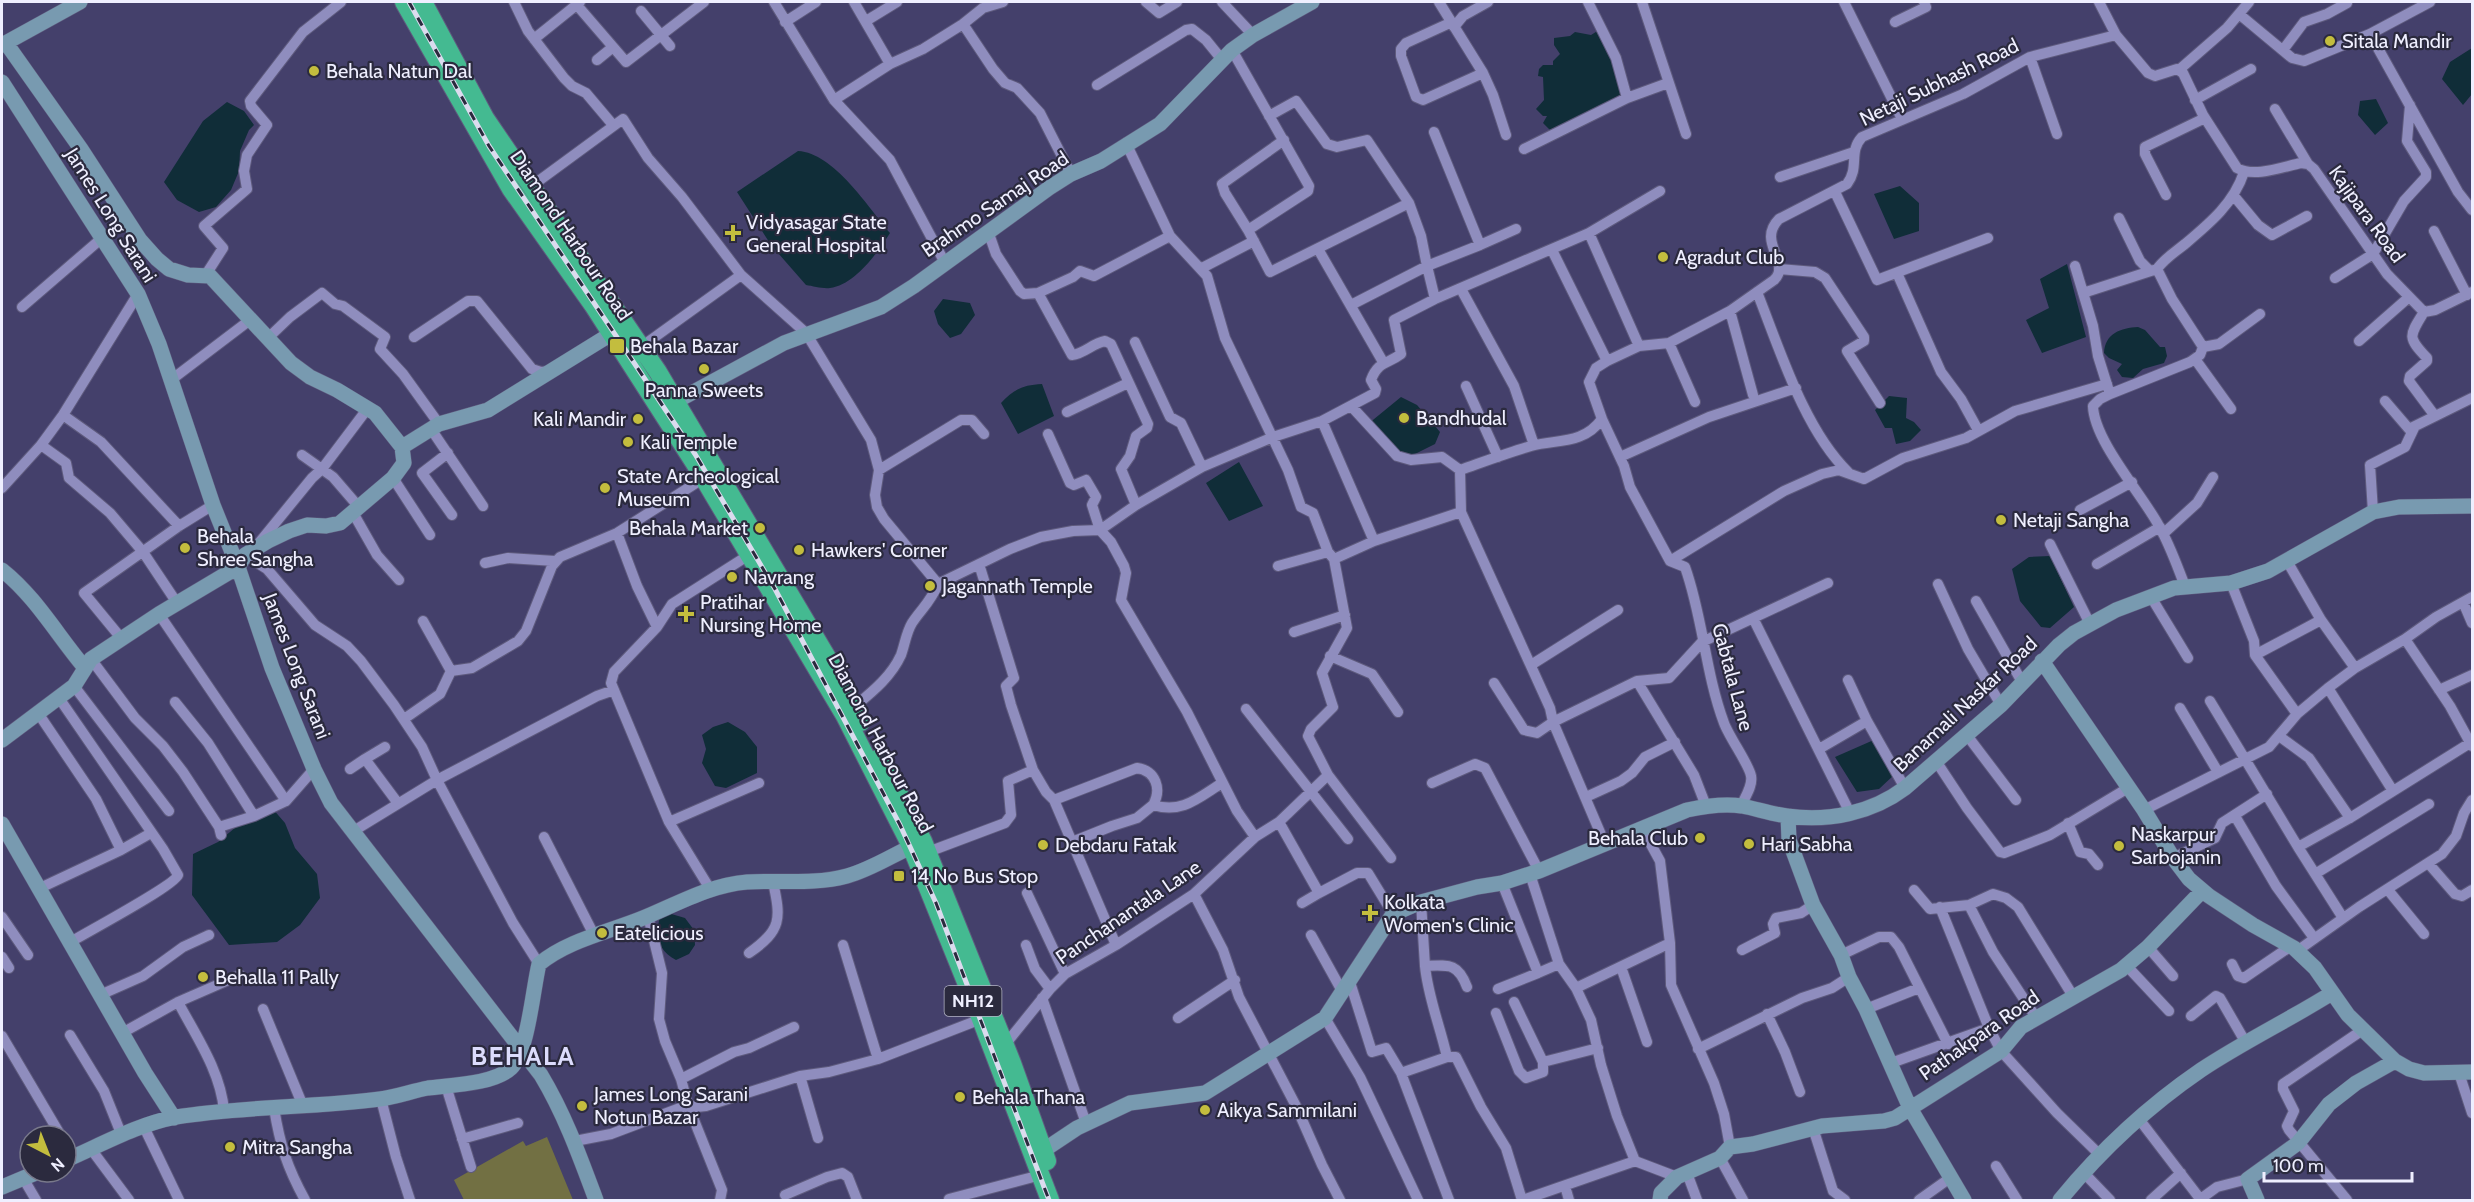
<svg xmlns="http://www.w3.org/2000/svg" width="2474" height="1202" font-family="Cabin,sans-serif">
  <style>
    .green { fill: #727043 }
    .water { fill: #102d38 }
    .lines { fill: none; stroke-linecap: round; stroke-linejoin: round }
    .street-casing { stroke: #5e5a7d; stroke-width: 12 }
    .secondary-casing { stroke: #5e5a7d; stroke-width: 16 }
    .highway-casing { stroke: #5e5a7d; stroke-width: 20 }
    .street { stroke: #8f8dbe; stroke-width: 10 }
    .secondary { stroke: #789ab0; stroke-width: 15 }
    .highway { stroke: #44ba91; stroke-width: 18 }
    .rail-casing { stroke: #dbdbee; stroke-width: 5 }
    .rail { stroke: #2b2a3e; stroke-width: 3; stroke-dasharray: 9; stroke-linecap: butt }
    .poi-dot { fill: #c3bd3e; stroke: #2b2a3e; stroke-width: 2 }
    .labels { text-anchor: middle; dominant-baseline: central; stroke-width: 4.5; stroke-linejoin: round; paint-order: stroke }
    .shield { fill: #2b2a3e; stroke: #b4b4c5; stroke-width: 1.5 }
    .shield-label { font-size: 18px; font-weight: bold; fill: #efefff }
    .poi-label { font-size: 20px; fill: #efefff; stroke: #2b2a3e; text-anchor: start }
    .street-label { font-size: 20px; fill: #efefff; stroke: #2b2a3e }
    .district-label { font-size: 26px; font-weight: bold; letter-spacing: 1.5px; fill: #dcdcfc; stroke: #2b2a3e }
  </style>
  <rect width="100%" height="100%" fill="#44406b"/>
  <path class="green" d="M547,1137L573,1200H464L454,1180L523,1141L526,1146Z"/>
  <path class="water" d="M1599,30V35L1616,59L1621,97L1550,130L1543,123L1547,116H1543L1536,109L1544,100L1543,77L1538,76L1539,69L1543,65H1553V61L1560,54L1554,45V38L1570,36L1575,32L1591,35Z
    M2472,48V94L2463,105L2442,79L2450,62Z
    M2376,99L2388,123L2375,135L2358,115L2360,101Z
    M227,102L244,111L254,125L249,130L240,151L239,171L231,190L216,207L199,212L177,200L164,182L203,121Z
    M798,151C834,153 868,207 890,233C878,252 855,285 830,288C823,289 813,286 806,285L771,245L737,192Z
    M1900,186L1919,203V231L1894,239L1874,194Z
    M2067,264L2086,337L2042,353L2026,320L2049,308L2040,279Z
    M943,299L970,303L975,315L961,334L950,338L938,324L934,311Z
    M2138,327L2145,330L2160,347H2165L2167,356L2164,363L2143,369L2133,378L2122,377L2117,370L2122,364L2109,358L2104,353C2105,333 2121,328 2138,327Z
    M1042,384L1054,416L1018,434L1001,403C1014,389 1023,385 1042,384Z
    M1889,396L1907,398L1906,418L1914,422L1921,430L1910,441L1896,444L1892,428H1885L1875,410Z
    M1401,397L1417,405L1440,432L1435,444L1409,457L1387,443L1368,424Z
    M1239,462L1263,506L1229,521L1206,483Z
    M2050,556L2074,607L2050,628L2041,627L2020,601L2012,569L2029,557Z
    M728,722L745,732L757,747V773L726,788L715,786L702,763L706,749L702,735L713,727Z
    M1876,739L1895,774L1879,789L1857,792L1835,757Z
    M272,808L285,823L295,848L317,874L320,898L300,925L277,942L229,945L192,895L193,854L218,842L236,827Z
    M668,913L685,918L694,930L695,945L689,954L676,960C657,950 655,935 660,917Z"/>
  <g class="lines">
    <g class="street-casing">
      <path id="street" d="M514,2L528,31L564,78L572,86L586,93L613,125
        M774,2L834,100L890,160L945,263
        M854,2L890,64
        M1146,2L1159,13L1177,2
        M1222,2L1253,35
        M1439,2L1483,73L1493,95L1506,135
        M1588,2L1616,58L1627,98
        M1642,2L1686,134
        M1844,2L1902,119
        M2099,2L2116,35L2148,73L2155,76L2177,69L2183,73L2203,115L2237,168C2254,178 2282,167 2301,163L2308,164L2314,169L2387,274L2424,312L2435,310L2472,292
        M576,4L626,62L704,2
        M641,11L670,46
        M2239,14L2292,58L2304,61L2370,34L2430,2
        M866,21L897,2
        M785,22L816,2
        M1452,22L1406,43L1401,49V56L1416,97L1423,100L1483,73
        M1895,22L1926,7L1924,2
        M963,24L993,69L1005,83L1017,88L1040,113L1071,174
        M1454,27L1463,16L1488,2
        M2370,34L2458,192L2472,210
        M534,39L580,2
        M1232,50L1309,186L1308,191L1248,230
        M2283,50L2304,22L2327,14L2347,3
        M2030,57L2057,134
        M597,60L613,47
        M2180,69L2227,28L2249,2
        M1097,85L1186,30L1192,29L1206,40L1223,61
        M834,100L890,64L923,49L963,24L983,8L1003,2
        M2195,100L2251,69
        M2275,109L2308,164
        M1269,116L1296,101L1327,144L1337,147L1367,140L1409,203L1421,236L1427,266L1351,305
        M1284,140L1222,184L1225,193L1248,230L1270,272L1409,203
        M1126,143L1170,236L1207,276L1225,338L1288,470L1301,507L1313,513L1328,552L1334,559
        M1524,149L1627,98L1668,83
        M1780,177L1854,152
        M529,188L623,119L648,158L682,197L741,275L806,333L871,440L879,470L875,495L877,507L884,519L938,584
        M1835,192L1877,280L1988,238
        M2166,195L2145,154V147L2205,118
        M2234,196L2258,225L2272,235L2307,216
        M2119,218L2140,261L2150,271
        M988,231L996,254L1020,291L1024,294L1038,293L1072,355C1084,354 1093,343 1105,341L1111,344L1148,424L1147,428L1136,436L1130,456L1121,469L1136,505
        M2434,231L2467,295
        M1589,233L1639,346
        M1480,245L1516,229
        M1318,249L1383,362
        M1552,250L1607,361
        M2075,266L2093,326L2098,356L2109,391
        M1202,268L1254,241
        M1779,269L1815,272L1825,278L1864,337V341L1847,351L1880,403
        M1897,273L1941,372L1961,399L1978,430
        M205,276L223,248L204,226L247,189L244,171L247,155L267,125L251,106L250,101L303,32L341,2
        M2335,278L2373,254L2404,201L2426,177V172L2407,141L2410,105
        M1461,289L1514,386L1534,445
        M1757,292C1780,350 1804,429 1848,472
        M1038,293L1073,277L1080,271L1094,276L1170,236
        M2083,293L2157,269
        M1435,299L1589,233L1660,191
        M22,307L102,238
        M1730,311L1753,395
        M2424,312C2409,336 2407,337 2427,358V361L2410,376L2409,381L2435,416
        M414,337L468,301H477L532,369L541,372L551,371
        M268,338L290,317L322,293L335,304L343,306L385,337L380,349L403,374L439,424
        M2359,341L2408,298
        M1135,342L1170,417L1181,423L1202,467
        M1669,343L1695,402
        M641,347L741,275
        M2203,347L2219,344L2260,314
        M2195,359L2231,409
        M171,380L250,320
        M1466,386L1498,457
        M2385,401L2409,429L2472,398
        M1352,407L1397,456L1411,460L1442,457L1460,470
        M1067,412L1128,383
        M63,415L101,442L179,526
        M1602,419L1624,466L1630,487L1670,561
        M1322,421L1374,541
        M431,429L483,506
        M1048,434L1070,483L1074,485L1086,480L1096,497L1092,505L1100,530L1111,542L1124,566L1126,573L1121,600L1187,712L1237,811L1255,837
        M41,445L66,463L69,478L110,513L143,552L177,603
        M448,453L422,473L452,515
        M302,455L333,477L358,506
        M1620,457L1709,417L1796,388
        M879,470L961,420H972L984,434
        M1460,470C1483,462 1507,453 1531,446C1557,439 1583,445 1602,419L1589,382L1596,368L1607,361L1639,346L1669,343L1730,311L1774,280C1792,263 1756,242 1779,219L1847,184C1860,167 1848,152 1862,137L1963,94L2030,57L2116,35
        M1460,470L1461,512L1550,708L1553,722L1605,844
        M393,478L430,535
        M2,488L41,445L63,415L138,294
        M2080,510L2132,482
        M352,511L377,555L399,580
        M2373,512L2370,465L2405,447L2414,428
        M617,533L637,586L657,627L614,672L611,683L669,822L710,889
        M2163,534L2197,503L2213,477
        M259,543L312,478L322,469L368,408
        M2050,544L2090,624
        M245,555L267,569L315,625L347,646L361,661L394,705L422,747L437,780L513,923L539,964
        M1670,561L1784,491L1822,474L1839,470L1864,479L1903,458L1966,438L2015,411L2107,384
        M1670,561L1685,567C1703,617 1705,672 1724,723C1729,737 1750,766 1751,776C1753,786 1745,797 1741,806
        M2287,561L2321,620L2355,668
        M485,563L508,558L555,561
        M2097,564L2160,527
        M1278,566L1328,552
        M2231,583L2254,641L2255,655L2297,714
        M1938,584L1968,649L2001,705
        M2185,586C2177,566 2170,545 2159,526C2142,494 2094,441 2093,406L2100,399L2110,394L2190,362L2200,355L2203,347L2172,299L2157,269C2165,258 2175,252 2185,244C2210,223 2234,203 2244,172
        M2151,597L2188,658
        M1976,601L2022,682
        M2463,602L2472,623
        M159,614L286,801
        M1754,620L1850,813
        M423,621L451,671
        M657,627L672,604L752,553
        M1294,632L1345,615
        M121,638L84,593L179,526L213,505
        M2405,639L2436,617L2472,597
        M2255,655L2321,620
        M1330,656L1372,674L1398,712
        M91,659L135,718L163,746L183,772L219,827L221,835
        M1531,665L1618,610
        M1848,680L1867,721L1905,788
        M1637,681L1694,775L1706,806
        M1494,683L1524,730L1537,733L1553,722L1637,681L1669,678L1702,642L1828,583
        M74,686L169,811
        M2328,688L2393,791
        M2439,690L2472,675
        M59,698L163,849L178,875C174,886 85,933 69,943
        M2210,701L2298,847L2343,918
        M175,702L208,743L254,816
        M854,707C872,692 891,677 901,655C905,644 906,633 912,623C922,608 930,603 938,584L1010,549L1041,537L1073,531L1100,530L1136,505L1202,467L1273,437L1322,421L1375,393L1376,389L1371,380C1378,361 1388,364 1401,354L1394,320L1435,299L1427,266L1480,245L1434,132
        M2180,708L2218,772
        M1246,709L1348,839
        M38,713L96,799L121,850
        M404,719L440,694L451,671L472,668L518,641L526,631L552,566L560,557L617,533L704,478
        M1966,734L2016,800
        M2279,736L2309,758L2350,818
        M385,747L365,759L397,802
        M1819,749L1867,721
        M1936,761L1967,808L2000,852L2004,853L2050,835L2128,788
        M350,769L365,759
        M1033,770L1046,792L1054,800L1116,945
        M1328,775L1391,858
        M1432,783L1475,764L1485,768L1539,871
        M1586,797L1621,781L1632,773L1645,757L1675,742
        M1054,800L1137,768C1156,771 1162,789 1153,805
        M2144,810L2269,747L2297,714L2328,688L2355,668L2405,639L2450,706L2472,746
        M2235,816L2276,886L2314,938
        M669,822L759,783
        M1279,822L1328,775L1308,736L1311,729L1333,707L1322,673L1347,628L1334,559L1374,541L1461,512
        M2068,823L2080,852L2089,854L2098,865
        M219,827L254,816L286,801L314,769
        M1642,828L1660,861L1670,943L1671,985L1714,1083L1724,1114L1730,1147
        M352,832L437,780L597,696L614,690
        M544,837L594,935
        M1072,842L1112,826L1137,818L1153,805C1182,814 1198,798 1222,783
        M2298,847L2350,818L2470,743
        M928,852L1005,823L1011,815L1008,781L1033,770L1011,705L1006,686L1014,678L979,564
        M2173,858L2215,838L2222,823L2267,794
        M2429,864L2455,894L2462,896L2472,890
        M1530,874L1559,964L1576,988L1591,1020L1601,1065L1617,1116L1635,1161
        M2315,874L2429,804
        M1502,883L1538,973L1559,964
        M38,889L121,850L151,833
        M1914,890L1930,909L1969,905L1993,894L2006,898L2018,907L2073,996
        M2388,890L2424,934
        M1027,893L1065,974
        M1194,894L1223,950L1239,997L1296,1106L1322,1165L1340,1200
        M1421,902L1425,966C1449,965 1458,963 1467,987
        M1302,903L1319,893
        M1969,905L1993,952L2037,1019
        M1940,907L1989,1028L2001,1051L2057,1113L2099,1154
        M648,916L662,973L659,1019L665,1041L681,1079L688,1105L722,1190L720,1200
        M2,917L28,955
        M1311,935L1342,991
        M843,945L878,1059
        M1026,945L1035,969L1050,989
        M2148,947L2173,976
        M1742,950L1775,933L1773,924L1776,918L1801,913L1813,905
        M2297,951L2359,907L2442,854L2456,836L2464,813L2472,800
        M749,953C782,930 781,919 773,882
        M1841,955L1879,937H1891L1899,947L1948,1044
        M2,957L9,968
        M2125,964L2169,1011
        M2232,964L2238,976L2244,978L2291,946
        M1425,966C1428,997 1440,1026 1447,1057
        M1621,967L1647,1042
        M1349,979L1372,1052L1386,1048L1401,1073L1449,1200
        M1576,988L1670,943
        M1498,989L1538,973
        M100,995L143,976L183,947L209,935
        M1042,998L1086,1123
        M178,1002C196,1036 221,1072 224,1111
        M1514,1002L1543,1062
        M263,1009L303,1106
        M1866,1009L1919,988
        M1496,1013L1519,1071L1526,1078L1543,1072V1062L1598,1048
        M1767,1014L1785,1052L1800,1092
        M2191,1016L2216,996L2220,998L2246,1043
        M1178,1018L1235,980
        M1325,1018L1360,1077L1418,1200
        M122,1033L178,1002L240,975
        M70,1035L104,1091L122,1136
        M2,1036L61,1136
        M1004,1046L1050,989L1065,974L1116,945L1194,894L1255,837L1279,822L1319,893L1357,873H1368L1393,914
        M1698,1049L1802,998L1832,988L1849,977
        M1891,1063L1989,1028
        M1401,1073L1447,1057H1456L1481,1107L1506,1148L1522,1200
        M2459,1073L2472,1113
        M800,1076L818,1138
        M681,1079L734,1052L749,1048L794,1027
        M446,1086L471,1167
        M381,1099L396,1157L410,1200
        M274,1108C280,1145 287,1167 305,1200
        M2139,1119L2201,1200
        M144,1127L179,1200
        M1813,1128L1833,1191L1845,1200
        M462,1139L518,1123
        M575,1141L611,1134L688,1105L696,1107L706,1106L800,1076L829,1072L878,1059L981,1019
        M66,1144L73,1157
        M91,1149L129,1200
        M1720,1158L1743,1200
        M1996,1166L2017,1200
        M2083,1172L2110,1200
        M1687,1173L1697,1200
        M23,1178L36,1200
        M1565,1186L1569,1200
        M785,1195L827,1177L842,1173L848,1177L857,1200
        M949,1199L1041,1175
        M1523,1200L1635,1161L1677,1177
        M1919,1200L1950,1178
        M2151,1200L2181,1173
        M2199,1200L2217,1187L2248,1179
        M2347,1200L2289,1130L2287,1126L2294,1111L2283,1089V1084L2364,1029"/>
    </g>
    <g class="secondary-casing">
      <path id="secondary" d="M2,45L80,2
        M2,82L138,294L159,344L213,505L238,567L272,668L314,769L331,803L541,1075C565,1115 580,1157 596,1200
        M675,402L784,343L881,307L914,286L1049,188L1071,174L1101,161L1160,124L1232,50L1253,35L1312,2
        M402,447L439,424L488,410L611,334
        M2,570C36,597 57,635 85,668
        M2042,661L2144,810L2173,858L2189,879L2209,896L2253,925L2294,948L2315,968L2348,1015L2395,1061L2409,1069L2424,1073L2472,1072
        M2,740L74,686L91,659L159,614L238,567L245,555L268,541L289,531L307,525L326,526L340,523L393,478L404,463L402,447L375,413L337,390L310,377L291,363L210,276L188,275L169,269L157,259L140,240L81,149L6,43
        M1788,816L1789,840L1813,905L1841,955L1849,977L1866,1009L1910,1108L1964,1200
        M2,824L145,1073L174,1118
        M1035,1156L1077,1128L1130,1103L1205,1093L1325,1018L1393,914L1421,902L1477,887L1502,883L1539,871L1687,810C1705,806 1723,803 1742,806C1757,809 1772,814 1787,816C1828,822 1872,813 1905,788L2001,705L2059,645L2074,633L2116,610L2174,588L2231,583L2268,571L2373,512L2399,507L2472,506
        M66,1160C101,1145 138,1124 176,1117C243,1106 312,1108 380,1099C396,1097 412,1091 428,1088C451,1085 494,1084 511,1068C528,1052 533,988 539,964C568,940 609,932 643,918C677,904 710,885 747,882C781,880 813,885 847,876C873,869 897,852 922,842
        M2,1187L38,1172
        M1660,1200L1661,1193L1677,1177L1720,1158L1730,1147L1753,1144L1822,1126L1884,1121L1895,1118L2001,1051L2021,1027L2121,970L2148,947L2202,891
        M2060,1200C2101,1150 2147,1107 2201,1070C2243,1042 2289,1020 2332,993
        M2257,1200L2248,1179L2298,1143L2329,1104L2356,1083L2395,1061"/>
    </g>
    <g class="highway-casing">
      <path id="highway" d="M404,2L511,189L593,305L697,467L845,716L911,846L981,1019L1050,1200
        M423,2L485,118L658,372L831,664L861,722
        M880,757L923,841L1012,1063L1047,1161"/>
    </g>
    <use href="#street" class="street"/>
    <use href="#secondary" class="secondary"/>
    <use href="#highway" class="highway"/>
    <g class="rail-casing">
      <path id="rail" d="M409,2L489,146L695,454L775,589L900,825L936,903L1049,1200"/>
    </g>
    <use href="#rail" class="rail"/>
  </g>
  <g class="poi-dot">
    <circle cx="2330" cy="41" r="6"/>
    <circle cx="314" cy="71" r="6"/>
    <path d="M730 224h6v6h6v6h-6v6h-6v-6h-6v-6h6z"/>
    <circle cx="1663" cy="257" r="6"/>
    <rect x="609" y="338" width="16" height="16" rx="3"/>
    <circle cx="704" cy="369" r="6"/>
    <circle cx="1404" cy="418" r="6"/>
    <circle cx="638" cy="419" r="6"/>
    <circle cx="628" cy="442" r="6"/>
    <circle cx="605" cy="488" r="6"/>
    <circle cx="2001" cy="520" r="6"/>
    <circle cx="760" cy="528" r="6"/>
    <circle cx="185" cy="548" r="6"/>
    <circle cx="799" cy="550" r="6"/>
    <circle cx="732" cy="577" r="6"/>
    <circle cx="930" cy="586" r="6"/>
    <path d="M683 605h6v6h6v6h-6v6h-6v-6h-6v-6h6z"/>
    <circle cx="1700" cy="838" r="6"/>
    <circle cx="1749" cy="844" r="6"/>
    <circle cx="1043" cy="845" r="6"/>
    <circle cx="2119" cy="846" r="6"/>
    <rect x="893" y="870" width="12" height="12" rx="3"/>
    <path d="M1367 904h6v6h6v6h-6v6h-6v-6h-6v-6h6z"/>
    <circle cx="602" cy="933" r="6"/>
    <circle cx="203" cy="977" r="6"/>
    <circle cx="960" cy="1097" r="6"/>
    <circle cx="582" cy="1106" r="6"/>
    <circle cx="1205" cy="1110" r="6"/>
    <circle cx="230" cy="1147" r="6"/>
  </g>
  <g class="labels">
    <rect class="shield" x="944.5" y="986" width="57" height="30" rx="4.5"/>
    <g class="shield-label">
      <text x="973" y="1001">NH12</text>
    </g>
    <g class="poi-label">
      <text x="2342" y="41">Sitala Mandir</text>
      <text x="326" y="71">Behala Natun Dal</text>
      <text x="746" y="222">Vidyasagar State<tspan x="746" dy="23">General Hospital</tspan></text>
      <text x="1675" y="257">Agradut Club</text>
      <text x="630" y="346">Behala Bazar</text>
      <text x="704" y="390" text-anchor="middle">Panna Sweets</text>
      <text x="1416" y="418">Bandhudal</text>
      <text x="626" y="419" text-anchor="end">Kali Mandir</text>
      <text x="640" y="442">Kali Temple</text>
      <text x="617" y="476">State Archeological<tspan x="617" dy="23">Museum</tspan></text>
      <text x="2013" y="520">Netaji Sangha</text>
      <text x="748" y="528" text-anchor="end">Behala Market</text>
      <text x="197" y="536">Behala<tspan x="197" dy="23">Shree Sangha</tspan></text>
      <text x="811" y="550">Hawkers' Corner</text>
      <text x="744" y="577">Navrang</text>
      <text x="942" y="586">Jagannath Temple</text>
      <text x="700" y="602">Pratihar<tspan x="700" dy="23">Nursing Home</tspan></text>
      <text x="2131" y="834">Naskarpur<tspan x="2131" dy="23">Sarbojanin</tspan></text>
      <text x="1688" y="838" text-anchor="end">Behala Club</text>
      <text x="1761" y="844">Hari Sabha</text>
      <text x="1055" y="845">Debdaru Fatak</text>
      <text x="911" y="876">14 No Bus Stop</text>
      <text x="1384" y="902">Kolkata<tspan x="1384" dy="23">Women's Clinic</tspan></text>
      <text x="614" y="933">Eatelicious</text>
      <text x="215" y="977">Behalla 11 Pally</text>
      <text x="594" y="1094">James Long Sarani<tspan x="594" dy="23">Notun Bazar</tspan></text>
      <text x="972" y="1097">Behala Thana</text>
      <text x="1217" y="1110">Aikya Sammilani</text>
      <text x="242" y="1147">Mitra Sangha</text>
    </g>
    <g class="street-label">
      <text transform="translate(1939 82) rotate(-26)">Netaji Subhash Road</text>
      <text transform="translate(995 204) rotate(-34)">Brahmo Samaj Road</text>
      <text transform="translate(2367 214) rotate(54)">Kajipara Road</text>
      <text transform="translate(111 215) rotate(58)">James Long Sarani</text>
      <text transform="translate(571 235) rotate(56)">Diamond Harbour Road</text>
      <text transform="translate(297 666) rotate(69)">James Long Sarani</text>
      <text transform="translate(1733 677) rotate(75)">Gabtala Lane</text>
      <text transform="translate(1965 704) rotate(-43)">Banamali Naskar Road</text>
      <text transform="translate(881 743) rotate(62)">Diamond Harbour Road</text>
      <text transform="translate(1128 912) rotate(-34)">Panchanantala Lane</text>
      <text transform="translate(1979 1035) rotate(-35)">Pathakpara Road</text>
    </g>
    <g class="district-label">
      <text x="523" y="1056">BEHALA</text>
    </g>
  </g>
  <rect width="2474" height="1202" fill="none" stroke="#efefff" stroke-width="6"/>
  <g transform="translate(48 1154) rotate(138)"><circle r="28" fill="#2b2a3e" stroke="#79798b" stroke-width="1.5"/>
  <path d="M0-4.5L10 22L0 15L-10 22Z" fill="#c3bd3e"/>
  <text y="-9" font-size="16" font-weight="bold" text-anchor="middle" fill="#efefff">N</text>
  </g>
  <path d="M2264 1172v9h148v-9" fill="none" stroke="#efefff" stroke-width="3"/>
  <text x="2273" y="1172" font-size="18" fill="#efefff" stroke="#2b2a3e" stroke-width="4.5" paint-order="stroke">100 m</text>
</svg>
